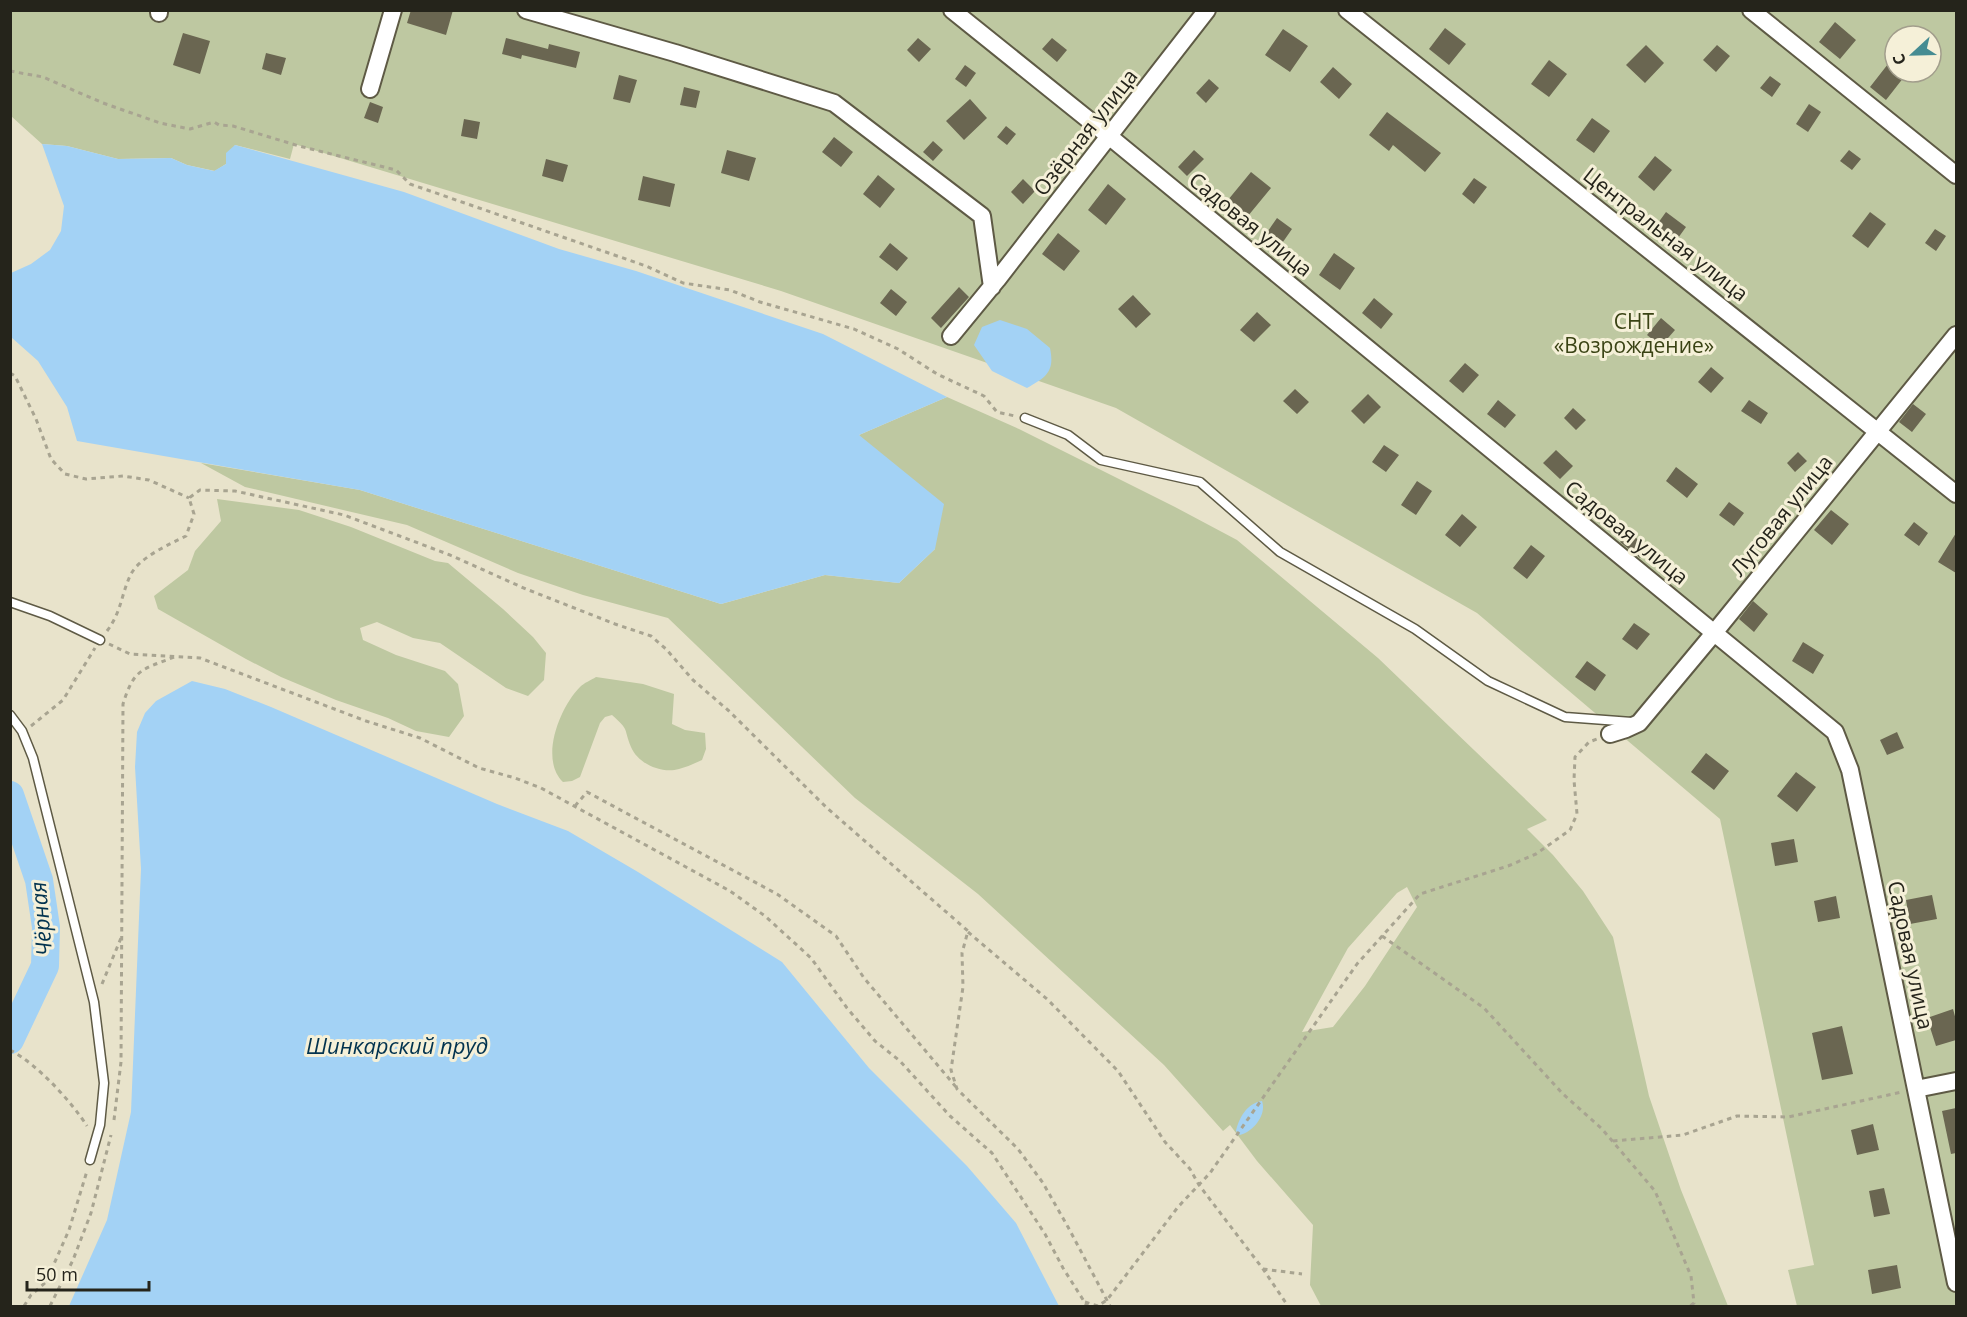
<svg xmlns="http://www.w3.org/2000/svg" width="1967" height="1317" font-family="'Open Sans',sans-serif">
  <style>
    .green { fill: #bec8a1; fill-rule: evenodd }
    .water { fill: #a3d2f5 }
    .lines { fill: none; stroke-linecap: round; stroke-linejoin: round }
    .river { stroke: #a3d2f5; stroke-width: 28 }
    .building { fill: #6a6651 }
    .service-casing { stroke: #5e5a45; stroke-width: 11 }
    .minor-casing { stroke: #5e5a45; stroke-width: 20 }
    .path { stroke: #a8a491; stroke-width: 3; stroke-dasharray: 4.5 4.5; stroke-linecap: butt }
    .service { stroke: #fff; stroke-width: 8 }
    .minor { stroke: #fff; stroke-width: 16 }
    .labels { text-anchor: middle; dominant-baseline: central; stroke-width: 6; stroke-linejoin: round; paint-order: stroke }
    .street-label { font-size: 21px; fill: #25241b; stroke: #f5f0d8 }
    .park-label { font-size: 21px; fill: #3a4314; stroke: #f5f0d8 }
    .water-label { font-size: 22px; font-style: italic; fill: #02334f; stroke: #f5f0d8 }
  </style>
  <rect width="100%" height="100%" fill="#e8e3cb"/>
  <path class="green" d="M11,11H1956V1306H1797L1788,1270L1814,1265L1720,819L1477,613L1116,408L781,291L294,144L290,159L235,145L226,164L215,171L187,165L171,158L118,159L67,146L42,144L11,116ZM1895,36H1931V72H1895Z
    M947,397L1019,429L1175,507L1237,540L1378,658L1547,820L1527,829L1553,855L1583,891L1613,937L1649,1096L1681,1190L1728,1306H1321L1310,1285L1313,1225L1257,1161L1230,1125L1223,1131L1164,1065L978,894L855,798L668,618L583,595L518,573L407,525L245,487L201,463L360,490L721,604L825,575L899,583L935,549L859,435ZM1407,887L1417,907L1365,986L1333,1027L1302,1032L1348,948L1397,893Z
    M217,499L299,510L351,527L435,561L448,563L503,609L533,637L546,653L544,680L528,696L506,688L440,643L413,638L377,622L360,628L363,640L396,655L445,671L458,684L464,716L449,737L416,731L388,718L336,700L281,677L246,659L158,609L154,596L188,570L195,551L221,521Z
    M596,677L643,684L674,694L672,724L685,730L705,733L706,749L702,760C695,763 687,767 679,769C662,774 638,764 631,747C623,727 630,731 612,715L605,717L600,723L580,777L572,781L563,782C539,759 560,707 580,687C584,683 591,680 596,677Z"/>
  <path class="water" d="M42,144L67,146L118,159L171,158L187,165L214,171L226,164V153L235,145L404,192L559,249L636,271L823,334L947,397L859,435L944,504L935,549L899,583L825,575L721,604L360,490L77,441L67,407L38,361L11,337V273L31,264L50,250L61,231L64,206Z
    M1000,320L1027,329L1050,348C1055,372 1046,377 1027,388L992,371L974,345L982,327Z
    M192,681L225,689L271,707L497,804L568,831L638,872L782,962L869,1068L967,1166L1016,1223L1059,1306H69L107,1220L131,1112L141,869L135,767L137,732L145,713L156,701Z
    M1262,1101C1267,1115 1253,1132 1240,1135L1236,1131C1239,1118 1247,1103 1262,1101Z"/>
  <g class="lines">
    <path class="river" d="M10,795L39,880L46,927L45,966L10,1040"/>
  </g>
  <path class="building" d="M411,10H453L446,35L407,23Z
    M1835,22L1856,40L1840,59L1819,42Z
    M1445,28L1466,44L1449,65L1429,49Z
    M1283,29L1308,46L1290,72L1265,55Z
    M183,33L210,41L200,74L173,65Z
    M506,38L548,49L549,44L580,52L576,68L522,55L521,59L502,54Z
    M918,38L931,49L919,62L907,50Z
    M1052,38L1067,50L1057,62L1042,49Z
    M1646,45L1664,63L1645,83L1626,65Z
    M1717,45L1730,56L1716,72L1703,60Z
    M266,53L286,58L281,75L262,69Z
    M1549,60L1567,74L1549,97L1531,84Z
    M1888,64L1895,72L1904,77L1886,100L1870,87Z
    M965,65L976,73L966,87L955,79Z
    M1333,67L1352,84L1339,99L1320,82Z
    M619,75L637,80L630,103L613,99Z
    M1770,76L1781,84L1772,97L1760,88Z
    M1209,79L1219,88L1206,103L1196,93Z
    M684,87L700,91L696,108L680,105Z
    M970,99L987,118L964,140L946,121Z
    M370,102L383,107L378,123L364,118Z
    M1809,104L1821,112L1808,132L1796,124Z
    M1387,112L1441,153L1425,172L1393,145L1389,151L1369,135Z
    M1592,118L1610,131L1594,153L1576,140Z
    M464,119L480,122L477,139L461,136Z
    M1006,126L1016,134L1007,145L997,137Z
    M834,137L853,152L841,167L822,152Z
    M933,141L943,150L933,161L923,152Z
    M727,150L756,158L749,181L721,173Z
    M1194,150L1204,159L1187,176L1178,167Z
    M1849,150L1861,159L1852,170L1840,161Z
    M1655,156L1672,170L1654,191L1638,177Z
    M546,159L568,165L563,182L542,176Z
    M1251,172L1271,188L1243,222L1223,206Z
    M878,175L895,189L880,208L863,194Z
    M643,176L675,184L670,207L638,200Z
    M1474,178L1487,187L1474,204L1462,194Z
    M1023,179L1035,191L1023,204L1011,192Z
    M1108,184L1126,199L1106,225L1088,210Z
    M1666,212L1686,227L1673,245L1653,230Z
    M1870,212L1886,224L1868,248L1852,236Z
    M1277,218L1292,229L1278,249L1263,238Z
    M1935,229L1946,236L1936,251L1925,243Z
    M1058,233L1080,251L1064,271L1042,254Z
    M890,243L908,258L897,271L879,257Z
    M1334,253L1355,268L1340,290L1319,275Z
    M959,287L969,297L941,328L931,318Z
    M891,289L907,302L896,316L880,303Z
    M1133,295L1151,314L1136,328L1118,309Z
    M1374,298L1393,314L1381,329L1362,313Z
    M1257,312L1271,325L1254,342L1240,330Z
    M1661,318L1675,330L1661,346L1647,335Z
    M1465,363L1479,375L1463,393L1449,381Z
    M1711,367L1724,378L1711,393L1698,382Z
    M1295,389L1309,402L1297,414L1283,401Z
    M1368,394L1381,407L1364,424L1351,411Z
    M1498,400L1516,415L1505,428L1487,414Z
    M1749,400L1768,413L1761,424L1741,411Z
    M1913,404L1926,414L1912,432L1899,422Z
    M1573,408L1586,420L1576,430L1564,418Z
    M1384,445L1399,455L1386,472L1372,462Z
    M1556,450L1573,466L1560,479L1543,463Z
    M1798,452L1807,461L1795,472L1787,463Z
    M1676,467L1698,484L1687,498L1666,481Z
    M1417,481L1432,491L1416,515L1401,505Z
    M1729,502L1744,513L1734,526L1719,515Z
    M1831,510L1849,524L1832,545L1814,530Z
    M1462,514L1477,527L1460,547L1445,535Z
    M1914,522L1928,533L1919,546L1904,535Z
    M1629,532L1648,548L1640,558L1620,542Z
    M1956,533V573L1938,562Z
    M1531,545L1545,556L1527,579L1513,568Z
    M1753,601L1768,614L1754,632L1739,619Z
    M1634,623L1650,634L1637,650L1622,639Z
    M1803,642L1824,655L1813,674L1792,661Z
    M1587,661L1606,675L1595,691L1575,677Z
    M1897,732L1904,748L1887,755L1880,740Z
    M1706,753L1729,771L1714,790L1691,772Z
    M1796,772L1816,787L1797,812L1777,796Z
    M1794,839L1798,862L1775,866L1771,843Z
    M1932,895L1937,919L1910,924L1906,900Z
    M1836,896L1840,918L1818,922L1814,901Z
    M1953,1009L1956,1020V1040L1936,1046L1927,1018Z
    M1842,1026L1853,1074L1822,1080L1812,1033Z
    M1956,1108V1153L1951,1154L1942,1111Z
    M1873,1124L1879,1150L1857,1155L1851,1130Z
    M1884,1188L1890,1214L1874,1217L1869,1191Z
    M1897,1265L1901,1288L1872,1294L1868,1270Z"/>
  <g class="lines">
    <g class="service-casing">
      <path id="service" d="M1025,418L1068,435L1101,460L1200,482L1280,552L1415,629L1488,681L1565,717L1632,722
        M10,602L50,616L100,640
        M10,715L22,731L33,758L94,1002L104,1083L100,1125L90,1160"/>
    </g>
    <g class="minor-casing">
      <path id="minor" d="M526,10L675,53L834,103L982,216L992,287
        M952,10L1110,137L1835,732L1850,770L1956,1283
        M1347,10L1956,494
        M1751,10L1956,175
        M159,13V10
        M370,89L393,10
        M951,336L997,280L1207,10
        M1610,734L1626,729L1639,723L1714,633L1956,335
        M1916,1089L1956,1081"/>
    </g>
    <path class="path" d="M10,71L43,77L103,103L160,123L190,129L214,122L219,125L233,126L299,146L396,170L410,184L646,266L683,283L730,290L760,302L854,329L898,349L937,374L984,396L997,412L1015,416
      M10,373L15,376L36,419L51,459L65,474L86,479L123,476L149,480L189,498
      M107,631C122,611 121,594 131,574C140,557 170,544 186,536L194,514L189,498L200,490L235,491L344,515L450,555L526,589L615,624L651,636L666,649L693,680L729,711L827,808L968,931L962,953L963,987L951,1070L957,1089L1018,1149L1043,1183L1068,1227L1110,1306
      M109,644L130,654L200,658L366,721L420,738L479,768L515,778L541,788L730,891L765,916L811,958L847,1008L875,1041L900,1061L950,1116L992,1153L1045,1234L1063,1268L1087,1306
      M31,726L63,700L95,648
      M575,806L587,792L777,894L836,936L864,978L956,1087
      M968,932L1047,999L1118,1071L1165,1142L1190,1169L1199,1185L1263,1269L1288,1306
      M1382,936L1484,1008L1563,1094L1602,1129L1655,1191L1691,1276L1694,1303L1690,1306
      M102,984L121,938
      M10,1050C37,1064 71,1101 87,1126
      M114,1120L121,1062L123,704C134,668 142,670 174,657
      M1613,1141L1683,1135L1737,1116L1788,1117L1902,1092
      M1263,1269L1302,1274
      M1085,1302L1098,1306L1107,1300L1178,1207L1210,1173L1357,964L1420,894L1508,866L1536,854L1570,830L1577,814L1574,780L1575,757L1589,742L1597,739
      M24,1306L31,1295L46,1282L69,1230L87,1171
      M50,1306L73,1260L91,1213L111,1135"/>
    <use href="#service" class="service"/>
    <use href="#minor" class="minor"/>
  </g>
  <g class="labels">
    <g class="street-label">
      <text transform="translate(1085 132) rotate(-52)">Озёрная улица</text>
      <text transform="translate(1251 224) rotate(39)">Садовая улица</text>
      <text transform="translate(1666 234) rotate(38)">Центральная улица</text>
      <text transform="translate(1781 515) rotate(-51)">Луговая улица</text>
      <text transform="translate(1627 532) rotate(39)">Садовая улица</text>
      <text transform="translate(1911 955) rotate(78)">Садовая улица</text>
    </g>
    <g class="park-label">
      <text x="1634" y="321">СНТ<tspan x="1634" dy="24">«Возрождение»</tspan></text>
    </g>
    <g class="water-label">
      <text transform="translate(40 919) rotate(-95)">Чёрная</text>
      <text x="397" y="1045">Шинкарский пруд</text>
    </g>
  </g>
  <rect width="1967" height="1317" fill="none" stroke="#25241b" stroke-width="24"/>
  <g transform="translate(1913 54) rotate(248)"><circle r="28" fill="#f5f0d8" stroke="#a29e8c" stroke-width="1.5"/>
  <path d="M0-4.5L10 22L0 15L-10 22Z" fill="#458c92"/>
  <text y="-9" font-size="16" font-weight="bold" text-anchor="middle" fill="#25241b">С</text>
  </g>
  <path d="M27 1281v9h122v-9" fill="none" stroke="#25241b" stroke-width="3"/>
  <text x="36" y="1281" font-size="18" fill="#25241b" stroke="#f5f0d8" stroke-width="4.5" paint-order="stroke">50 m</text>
</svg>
